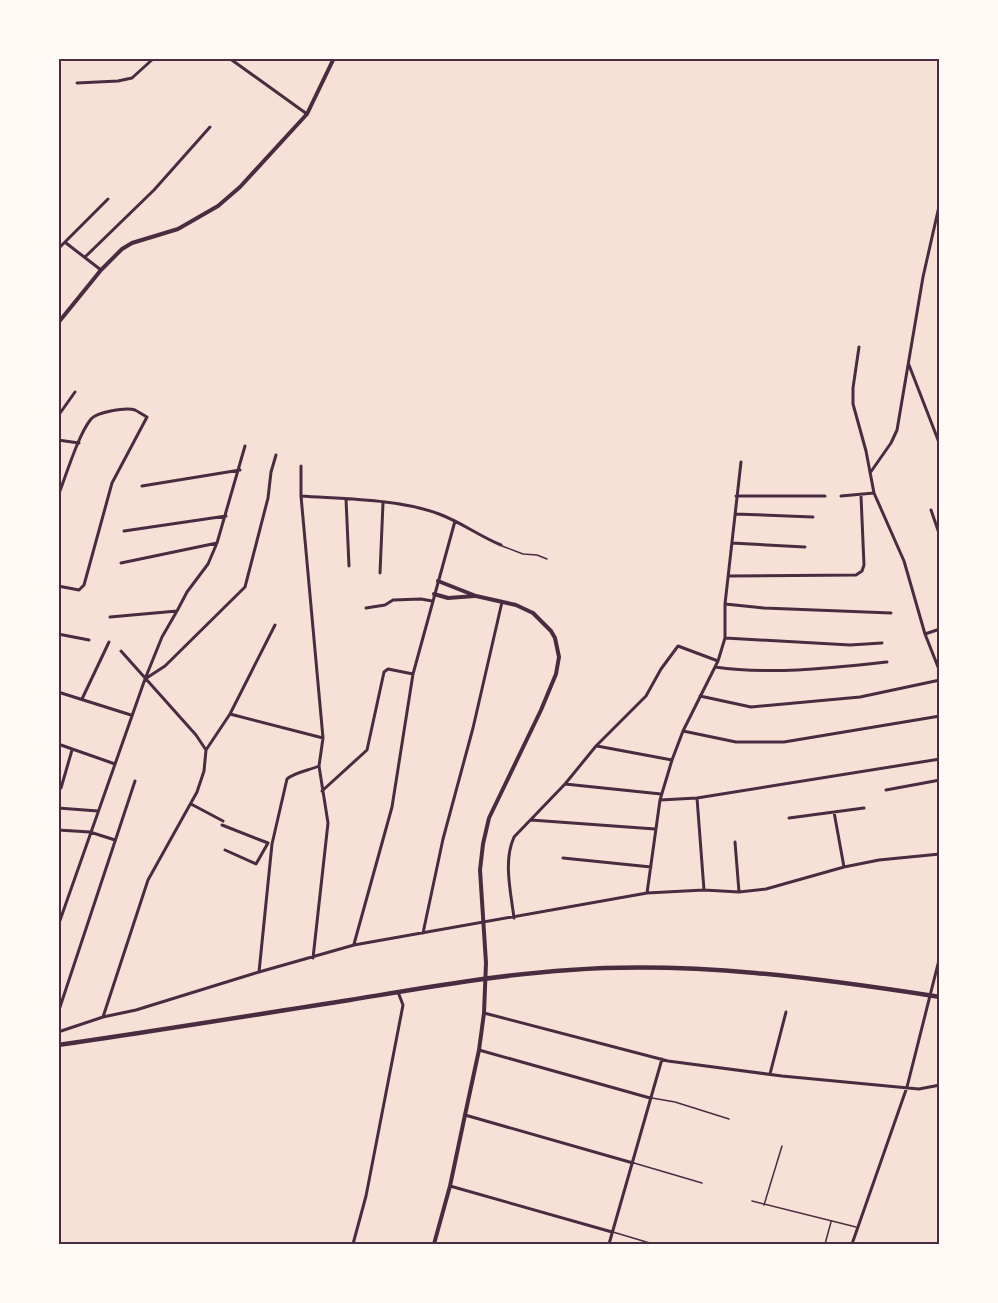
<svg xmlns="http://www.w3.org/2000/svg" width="998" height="1303" font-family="'Nunito Sans',sans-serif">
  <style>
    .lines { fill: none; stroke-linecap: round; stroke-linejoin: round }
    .service { stroke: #4a2c40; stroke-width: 1.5 }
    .minor { stroke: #4a2c40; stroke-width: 3 }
    .tertiary { stroke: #4a2c40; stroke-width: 4 }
    .secondary { stroke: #4a2c40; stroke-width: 4.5 }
    .neatline { fill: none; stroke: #4a2c40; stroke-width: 2 }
  </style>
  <rect width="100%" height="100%" fill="#f7e1d7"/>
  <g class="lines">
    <path class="service" d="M502,546L523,554L537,555L547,559
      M652,1098L675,1102L729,1119
      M634,1163L702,1183
      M752,1201L856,1227
      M764,1205L782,1146
      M613,1232L653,1244
      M825,1244L831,1222"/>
    <path class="minor" d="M229,58L307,114
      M77,83L118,81L132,78L154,58
      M939,125L940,126
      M66,243L101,270
      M58,249L108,199
      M85,257L154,190L210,127
      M859,347L853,388V404L866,451L874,493L904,561L925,634L940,672
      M909,365L940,445
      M58,416L75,392
      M58,440L79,443
      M301,466V496L323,738L319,766L328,823L313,958
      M870,473L891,443L897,430L923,277L940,202
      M142,486L240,470
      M58,496C66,476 78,435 91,419C97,412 126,407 135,410C139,412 143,415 147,417L112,483L84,585L79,590L58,586
      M301,496C343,499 400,499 439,514C461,522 479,536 501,545
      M736,496H825
      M841,496L874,493
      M346,499L349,566
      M931,510L940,536
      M735,514L813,517
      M124,531L226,516
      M732,543L805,547
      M121,563L217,543
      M380,573L383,503
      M729,576L856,575L862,571L864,565L861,496
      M725,604L764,608L891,613
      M366,608L385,605L393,600L421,599L432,601
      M110,617L177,611
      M58,634L89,640
      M925,634L940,629
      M725,638L850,645L882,643
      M121,651L196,735L206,750
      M715,667C772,675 831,668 887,662
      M145,679L165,666L245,587L268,498L271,472L276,455
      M58,692L131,715
      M700,696L751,707L860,697L940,680
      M82,699L109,642
      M230,714L323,738
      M683,731L736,742H784L940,716
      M58,744L115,764
      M597,746L672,760
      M565,784L661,794
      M61,788L72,750
      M886,790L940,780
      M322,791L367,750L384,672L388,669L413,674
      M697,798L704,890
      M660,800L697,798L940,759
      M191,804L223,821
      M58,808L98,811
      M834,812L844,867
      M789,818L864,808
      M531,820L655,829
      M222,825L268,843
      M58,830L90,832L115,840
      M735,842L739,892
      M225,850L256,864L268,843
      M563,858L651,867
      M647,893L660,800L672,760L683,731L718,661L725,638V604L741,462
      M514,918C511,893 503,861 514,837L565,784L596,746L646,696L661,669L678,646L718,661
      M58,926L145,679L162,637L177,611L187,592L208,564L217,543L245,446
      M423,933L443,839L473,728L502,602
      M354,944L392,807L413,674L455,521
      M259,972L272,844L287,779C293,773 310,770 319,766
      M58,1013L135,781
      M484,1013L668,1061L782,1076L919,1089L940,1085
      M103,1017L148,880L197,792L204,771L206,750L230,714L275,625
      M58,1032L103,1017L136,1010L259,972L354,945L647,893L704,890L739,892L766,889L844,867L879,860L940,854
      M479,1050L650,1098
      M770,1074L786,1012
      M465,1115L633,1163
      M450,1186L612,1232
      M353,1244L366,1196L403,1005L398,992
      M609,1244L662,1059
      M852,1244L907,1087L940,956"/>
    <path class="tertiary" d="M58,323L101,270L122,249L132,243L178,229L218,206L240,187L307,114L334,58
      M434,594L448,598L475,596
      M434,1244L450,1186L465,1115L479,1050L484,1013L486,963L480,870L483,844L489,818L541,710L556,674L559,657L555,638L551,631L533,613L516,605L476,596L438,581"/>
    <path class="secondary" d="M58,1045C156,1031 253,1015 350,1000C423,988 495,975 570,970C693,961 818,978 940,997"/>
  </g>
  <rect width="998" height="1303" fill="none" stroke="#fffaf5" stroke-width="120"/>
  <rect x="60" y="60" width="878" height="1183" class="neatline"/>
</svg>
